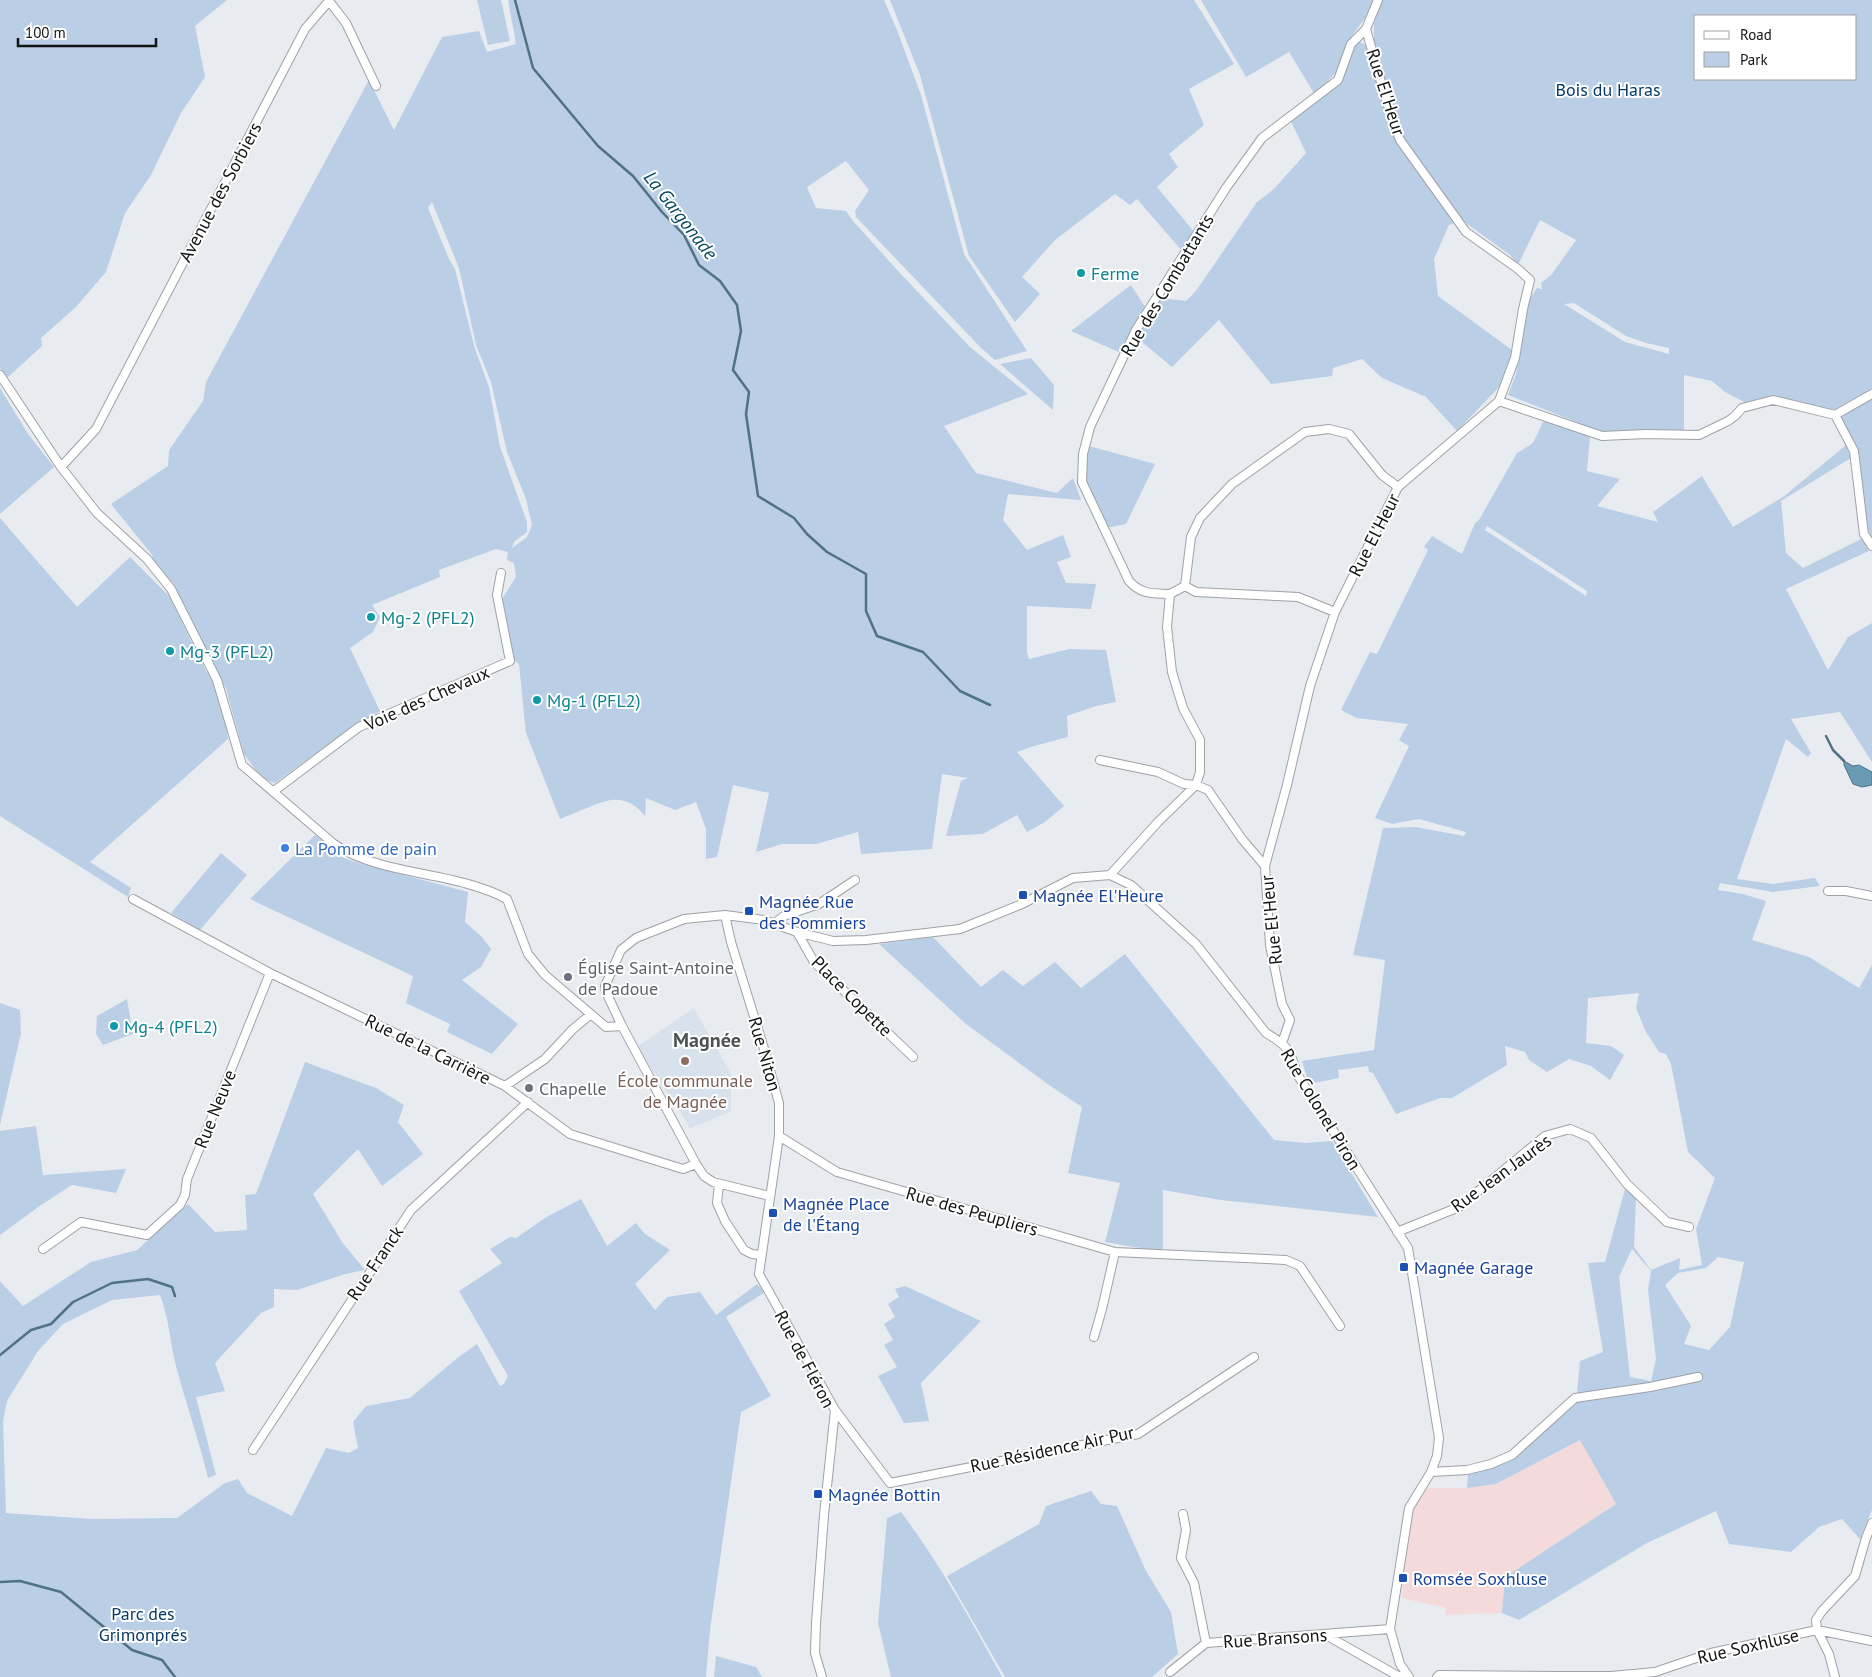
<svg xmlns="http://www.w3.org/2000/svg" width="1872" height="1677" font-family="'PT Sans',sans-serif">
  <style>
    .industrial { fill: #f5dadb }
    .built { fill: #d8e2ec }
    .green { fill: #bacee6; fill-rule: evenodd }
    .water { fill: #6a9ab4; stroke: #4f7284 }
    .lines { fill: none; stroke-linecap: round; stroke-linejoin: round }
    .stream { stroke: #4f7284; stroke-width: 2.5 }
    .minor-casing { stroke: #9ea1a5; stroke-width: 10 }
    .minor { stroke: #fff; stroke-width: 8 }
    .culture-dot { fill: #0f9aa8; stroke: #fff; stroke-width: 2 }
    .shop-dot { fill: #3f7fe0; stroke: #fff; stroke-width: 2 }
    .transit-dot { fill: #1a4fb4; stroke: #fff; stroke-width: 2 }
    .worship-dot { fill: #6b7280; stroke: #fff; stroke-width: 2 }
    .education-dot { fill: #8d6e63; stroke: #fff; stroke-width: 2 }
    .labels { text-anchor: middle; dominant-baseline: central; stroke-width: 4; stroke-linejoin: round; paint-order: stroke }
    .park-label { font-size: 18px; fill: #073866; stroke: #fff }
    .street-label { font-size: 18px; fill: #111314; stroke: #fff }
    .culture-label { font-size: 18px; fill: #0d838f; stroke: #fff; text-anchor: start }
    .shop-label { font-size: 18px; fill: #366cbe; stroke: #fff; text-anchor: start }
    .transit-label { font-size: 18px; fill: #164399; stroke: #fff; text-anchor: start }
    .worship-label { font-size: 18px; fill: #5b616d; stroke: #fff; text-anchor: start }
    .education-label { font-size: 18px; fill: #785e54; stroke: #fff }
    .water-label { font-size: 19px; font-style: italic; fill: #044661; stroke: #fff }
    .quarter-label { font-size: 20px; font-weight: bold; fill: #4f5255; stroke: #fff }
  </style>
  <rect width="100%" height="100%" fill="#e8ecf1"/>
  <path class="industrial" d="M1580,1440L1616,1504L1505,1577L1502,1613L1445,1615L1446,1608L1402,1598L1408,1518L1427,1488H1467L1496,1484Z"/>
  <path class="built" d="M694,1008L731,1074V1111L689,1129L688,1124L637,1047Z"/>
  <path class="green" d="M0,0H227L195,26L205,77L181,113L151,175L125,213L106,272L76,307L41,338L42,346L7,378L0,368Z
    M477,0H501L510,41L488,45Z
    M508,0H884L897,30L921,95L964,254L1027,351L995,360L981,348L856,217L855,211L869,190L846,161L807,187L816,208L846,211L853,221L899,272L970,347L1028,394L944,426L976,473L1057,493L1073,478L1081,500L1008,494L1003,520L1027,550L1063,535L1071,557L1057,562L1066,583L1096,584L1091,609L1027,606V652L1029,659L1069,649L1106,650L1116,702L1096,706L1067,716L1068,737L1034,746L1017,752L1064,806L1045,822L1027,832L1017,815L983,834L946,836L961,781L968,778L942,774L932,849L861,854L858,832L816,844H782L756,852L769,793L733,785L717,857L706,859V829L696,802L675,810L646,798L645,816C638,806 625,798 611,800C599,802 573,814 560,819L526,733L519,664L513,659L502,599L516,577L514,563L507,560L508,552L496,549L439,570L440,577L372,605L380,617L373,632L350,648L380,711L352,727L275,783L262,779L244,754L226,689L192,620L173,583L149,559L153,556L111,504L168,466L169,450L203,401L206,382L369,80L394,130L442,37L479,31L487,52L516,44ZM432,202L459,268L476,345L491,382L507,452L526,499L532,525L527,537L512,548L514,542L527,532V522L500,447L489,387L475,349L455,269L449,259L428,208Z
    M890,0H1194L1234,64L1189,89L1204,125L1169,154L1178,167L1157,187L1195,233L1183,252L1137,199L1130,205L1115,194L1055,240L1022,277L1040,294L1015,322L969,256L920,75Z
    M1201,0H1375L1371,10L1351,37L1339,69L1315,95L1289,52L1246,77Z
    M1382,0H1872V389L1832,411C1804,403 1773,391 1746,403L1725,392L1712,381L1684,375V430L1604,433L1508,395L1516,374L1528,302L1537,288L1542,289L1541,283L1552,274L1576,240L1540,220L1518,265L1510,255L1462,220L1449,225L1434,259L1438,296L1512,350L1508,373L1501,385L1457,431L1426,397L1382,378L1362,359L1333,368L1332,376L1271,384L1219,320L1172,367L1136,337L1160,298L1186,301L1196,291L1257,202L1274,189L1306,153L1290,119C1309,106 1333,93 1345,73C1352,62 1347,51 1358,41L1366,45L1370,52L1374,47V24ZM1696,16H1856V79H1696ZM1574,303L1626,336L1646,343L1669,348V354L1625,342L1564,304Z
    M1131,285L1147,310L1121,353L1071,331Z
    M1031,358L1054,385L1053,410L1000,364Z
    M0,388L28,434L54,467L0,514Z
    M1872,396V541L1867,533L1856,452L1839,420L1844,412Z
    M1545,418L1590,436L1587,471L1620,479L1597,506L1658,522L1653,512L1702,476L1733,527L1783,497L1846,445L1851,458L1781,501L1786,553L1803,568L1863,538L1869,551L1786,589L1828,670L1848,637L1872,623V762L1840,712L1791,719L1811,753L1808,757L1786,739L1737,879L1773,884L1815,878L1820,886L1773,892L1720,883L1718,890L1743,894L1766,901L1752,940L1809,957L1859,988L1872,965V1510L1860,1539L1842,1519L1819,1527L1791,1552L1729,1544L1716,1511L1647,1543L1519,1620L1502,1613L1505,1577L1616,1504L1580,1440L1496,1484L1467,1488L1468,1473L1508,1462L1576,1404L1580,1361L1603,1352L1588,1263L1605,1262L1625,1189L1636,1199L1634,1247L1651,1270L1680,1258L1679,1270L1702,1265L1696,1229L1715,1178L1688,1152L1671,1064L1666,1054L1659,1052L1646,1032L1636,1008L1639,993L1588,998L1586,1043L1611,1046L1624,1055L1610,1080L1591,1066L1569,1059L1547,1072L1529,1060L1525,1052L1505,1046L1507,1065L1452,1098H1440L1396,1114L1373,1073L1369,1072L1368,1066L1338,1070L1339,1078L1309,1084L1302,1061L1374,1050L1385,960L1353,955L1383,828L1416,827L1464,836L1466,832L1419,819L1392,824L1375,818L1409,746L1399,740L1408,724L1357,718L1341,710L1370,652L1377,654L1428,550L1424,547L1432,536L1462,554L1475,523L1479,520L1517,453L1533,443ZM1487,526L1587,591L1586,596L1485,530ZM1632,1249L1651,1271L1648,1290L1656,1359L1651,1381L1630,1377L1619,1277ZM1718,1257L1744,1262L1730,1327L1709,1350L1684,1344L1691,1326L1665,1285L1678,1273L1706,1268Z
    M1089,446L1155,464L1126,524L1106,528L1084,480Z
    M0,518L77,607L130,557L169,596L206,671L217,688L224,714L228,739L90,862L131,888L128,897L0,816Z
    M315,835L344,858L362,864L468,892L465,922L482,937L491,949L481,967L462,980L518,1024L492,1054L447,1032L450,1024L406,1003L413,976L250,899Z
    M221,853L247,875L200,930L171,913Z
    M933,937L981,987L1003,970L1023,986L1055,962L1081,988L1125,954L1274,1140L1305,1143L1332,1141L1378,1217L1221,1200L1163,1190V1252L1105,1242L1120,1183L1068,1173L1082,1107L1052,1087L966,1024L879,944Z
    M127,999L133,1034L103,1045L96,1034L97,1016Z
    M0,1003L20,1010L21,1033L0,1125Z
    M305,1062L376,1088L404,1105L398,1122L423,1154L382,1186L358,1149L313,1194L342,1242L365,1270L345,1274L297,1290L274,1289V1307L261,1313L215,1363L225,1391L196,1397L216,1475L208,1478C199,1440 186,1404 176,1366C170,1342 169,1318 160,1295L112,1300L63,1324L38,1351L7,1401L3,1421L6,1513L92,1519L177,1518L225,1483L238,1479L247,1493L292,1516L326,1448L349,1453L358,1448L353,1422L366,1406L410,1398L456,1359L477,1344L500,1386L504,1384L508,1376L459,1291L502,1263L490,1249L510,1237L516,1238L545,1218L581,1199L607,1246L636,1223L645,1234L670,1250L635,1284L655,1310L667,1297L700,1292L716,1315L757,1284L765,1292L726,1317L771,1396L741,1412L710,1630L706,1677H0V1281L23,1306L91,1262L137,1250L188,1204L215,1232L247,1230L245,1195L256,1194Z
    M36,1126L43,1175L126,1169L116,1193L72,1185L41,1205L0,1235V1131Z
    M905,1286L981,1321L921,1383L929,1421L904,1423L878,1376L897,1367L884,1345L893,1340L884,1324L895,1317L888,1304L899,1297L895,1289Z
    M1091,1491L1101,1504L1117,1506L1146,1571L1171,1612L1178,1654L1152,1677H1005L947,1576L1039,1524L1046,1506Z
    M901,1512C940,1564 971,1620 1002,1677H891L878,1623L887,1518Z
    M716,1656L756,1667L762,1677H714Z"/>
  <path class="water" d="M1844,761L1853,766L1859,765L1872,772V785L1862,787L1853,784L1844,765Z"/>
  <g class="lines">
    <path class="stream" d="M515,0L533,68L598,146L633,176L662,212L684,235L699,265L720,281L737,305L741,331L733,370L749,392L746,414L758,496L794,518L807,534L827,552L866,574V611L877,636L923,652L960,691L990,705
      M1826,736L1833,750L1844,761
      M0,1355L31,1330L51,1324L73,1302L112,1283L148,1279L172,1287L175,1296
      M0,1582L20,1581L61,1592L132,1650L162,1660L175,1677"/>
    <g class="minor-casing">
      <path id="minor" d="M0,375L61,467L97,513L147,559L171,589L217,680L242,765L334,844C381,876 455,871 507,899L528,954L545,975L606,1027L622,1026
        M1499,401L1602,436L1646,434L1699,435L1728,421L1735,416L1742,408L1773,400L1835,415L1854,451L1864,534L1872,546
        M1835,415L1872,394
        M61,467L96,429L305,29L329,1L346,23L376,86
        M1185,586L1196,592L1298,597L1335,612
        M1170,594L1185,586L1191,537L1200,518L1232,484L1305,432L1329,429L1349,434L1382,475L1398,487
        M1100,760L1158,772L1184,784L1196,785L1208,790L1242,839L1265,866
        M274,791L359,727L510,661L497,595L501,573
        M1110,875L1158,822L1196,785L1200,772V740L1183,708L1172,672L1167,627L1170,594C1152,593 1142,595 1129,581L1082,482L1083,454L1090,427L1136,330L1226,188L1262,138L1338,80L1351,44L1366,29L1378,0
        M1828,891H1846L1872,896
        M133,899L270,973L505,1086L570,1134L683,1169L696,1164
        M725,915L731,942L765,1052L779,1103V1136L759,1274L835,1410L890,1483L1138,1434L1254,1357
        M775,923L784,916L819,904L855,880
        M797,932L814,962L913,1057
        M1282,1043L1290,1020L1282,1004L1270,945L1265,866L1287,785L1310,686L1335,612L1398,487L1499,401L1515,358L1523,309L1530,280L1518,269L1466,232L1400,140L1386,100L1366,29
        M505,1086L545,1059L572,1030L591,1014
        M779,1136L837,1172L1115,1252L1286,1260L1300,1266L1340,1326
        M719,1184L717,1203L725,1221L744,1250L752,1254L761,1255
        M770,1196L713,1182L704,1176L696,1164L622,1026L606,992L605,986L621,950L636,938L684,919L725,915L764,920L797,932L833,941L866,940L960,929L1022,904L1073,878L1110,875L1131,885L1196,944L1266,1033C1288,1046 1290,1049 1297,1074L1408,1248L1439,1438L1437,1456L1431,1472L1409,1508L1390,1629L1400,1664L1409,1677
        M1397,1232L1459,1207L1545,1136L1570,1129L1591,1138L1627,1184L1667,1222L1689,1227
        M43,1249L81,1222L147,1235L180,1205L185,1195L187,1179L270,973
        M1094,1337L1102,1309L1115,1252
        M253,1450L411,1210L528,1102
        M1431,1472L1467,1470L1491,1464L1512,1455L1575,1398L1650,1387L1698,1377
        M1183,1514L1186,1530L1181,1558L1194,1583L1206,1643
        M1324,1634L1398,1676L1408,1677
        M1170,1672L1206,1643L1390,1629
        M822,1677L815,1653L816,1623L824,1515L835,1410
        M1437,1677L1439,1675L1559,1676H1611L1655,1672L1711,1653L1817,1630L1872,1641
        M1835,1677L1829,1654L1817,1630L1816,1620L1822,1611L1855,1576L1866,1538L1872,1523"/>
    </g>
    <use href="#minor" class="minor"/>
  </g>
  <g class="culture-dot">
    <circle cx="1081" cy="273" r="5"/>
    <circle cx="371" cy="617" r="5"/>
    <circle cx="170" cy="651" r="5"/>
    <circle cx="537" cy="700" r="5"/>
    <circle cx="114" cy="1026" r="5"/>
  </g>
  <circle class="shop-dot" cx="285" cy="848" r="5"/>
  <g class="transit-dot">
    <rect x="1018" y="890" width="10" height="10" rx="2.5"/>
    <rect x="744" y="906" width="10" height="10" rx="2.5"/>
    <rect x="768" y="1208" width="10" height="10" rx="2.5"/>
    <rect x="1399" y="1262" width="10" height="10" rx="2.5"/>
    <rect x="813" y="1489" width="10" height="10" rx="2.5"/>
    <rect x="1398" y="1573" width="10" height="10" rx="2.5"/>
  </g>
  <g class="worship-dot">
    <circle cx="568" cy="977" r="5"/>
    <circle cx="529" cy="1088" r="5"/>
  </g>
  <circle class="education-dot" cx="685" cy="1061" r="5"/>
  <g class="labels">
    <g class="park-label">
      <text x="1608" y="89">Bois du Haras</text>
      <text x="143" y="1613">Parc des<tspan x="143" dy="21">Grimonprés</tspan></text>
    </g>
    <g class="street-label">
      <text transform="translate(1386 92) rotate(72)">Rue El'Heur</text>
      <text transform="translate(220 192) rotate(-62)">Avenue des Sorbiers</text>
      <text transform="translate(1167 285) rotate(-59)">Rue des Combattants</text>
      <text transform="translate(1374 535) rotate(-63)">Rue El'Heur</text>
      <text transform="translate(427 698) rotate(-24)">Voie des Chevaux</text>
      <text transform="translate(1271 920) rotate(-96)">Rue El'Heur</text>
      <text transform="translate(852 996) rotate(45)">Place Copette</text>
      <text transform="translate(428 1049) rotate(26)">Rue de la Carrière</text>
      <text transform="translate(765 1054) rotate(74)">Rue Niton</text>
      <text transform="translate(215 1109) rotate(-68)">Rue Neuve</text>
      <text transform="translate(1321 1109) rotate(59)">Rue Colonel Piron</text>
      <text transform="translate(1501 1173) rotate(-36)">Rue Jean Jaurès</text>
      <text transform="translate(972 1211) rotate(16)">Rue des Peupliers</text>
      <text transform="translate(375 1263) rotate(-56)">Rue Franck</text>
      <text transform="translate(805 1359) rotate(62)">Rue de Fléron</text>
      <text transform="translate(1052 1449) rotate(-12)">Rue Résidence Air Pur</text>
      <text transform="translate(1275 1638) rotate(-4)">Rue Bransons</text>
      <text transform="translate(1748 1646) rotate(-13)">Rue Soxhluse</text>
    </g>
    <g class="culture-label">
      <text x="1091" y="273">Ferme</text>
      <text x="381" y="617">Mg-2 (PFL2)</text>
      <text x="180" y="651">Mg-3 (PFL2)</text>
      <text x="547" y="700">Mg-1 (PFL2)</text>
      <text x="124" y="1026">Mg-4 (PFL2)</text>
    </g>
    <g class="shop-label">
      <text x="295" y="848">La Pomme de pain</text>
    </g>
    <g class="transit-label">
      <text x="1033" y="895">Magnée El'Heure</text>
      <text x="759" y="901">Magnée Rue<tspan x="759" dy="21">des Pommiers</tspan></text>
      <text x="783" y="1203">Magnée Place<tspan x="783" dy="21">de l'Étang</tspan></text>
      <text x="1414" y="1267">Magnée Garage</text>
      <text x="828" y="1494">Magnée Bottin</text>
      <text x="1413" y="1578">Romsée Soxhluse</text>
    </g>
    <g class="worship-label">
      <text x="578" y="967">Église Saint-Antoine<tspan x="578" dy="21">de Padoue</tspan></text>
      <text x="539" y="1088">Chapelle</text>
    </g>
    <g class="education-label">
      <text x="685" y="1080">École communale<tspan x="685" dy="21">de Magnée</tspan></text>
    </g>
    <g class="water-label">
      <text transform="translate(681 215) rotate(52)">La Gargonade</text>
    </g>
    <g class="quarter-label">
      <text x="707" y="1040">Magnée</text>
    </g>
  </g>
  <rect x="1694" y="15" width="162" height="65" fill="#ffffff" stroke="#a0a1a1"/>
  <rect x="1704" y="31" width="25" height="8" fill="#ffffff" stroke="#a0a1a1"/>
  <text x="1740" y="40" font-size="15" fill="#111314">Road</text>
  <rect x="1704" y="52" width="25" height="15" fill="#bacee6" stroke="#a0a1a1"/>
  <text x="1740" y="65" font-size="15" fill="#111314">Park</text>
  <path d="M18 38v8h138v-8" fill="none" stroke="#111314" stroke-width="2.5"/>
  <text x="25" y="38" font-size="15" fill="#111314" stroke="#ffffff" stroke-width="4" paint-order="stroke">100 m</text>
</svg>
